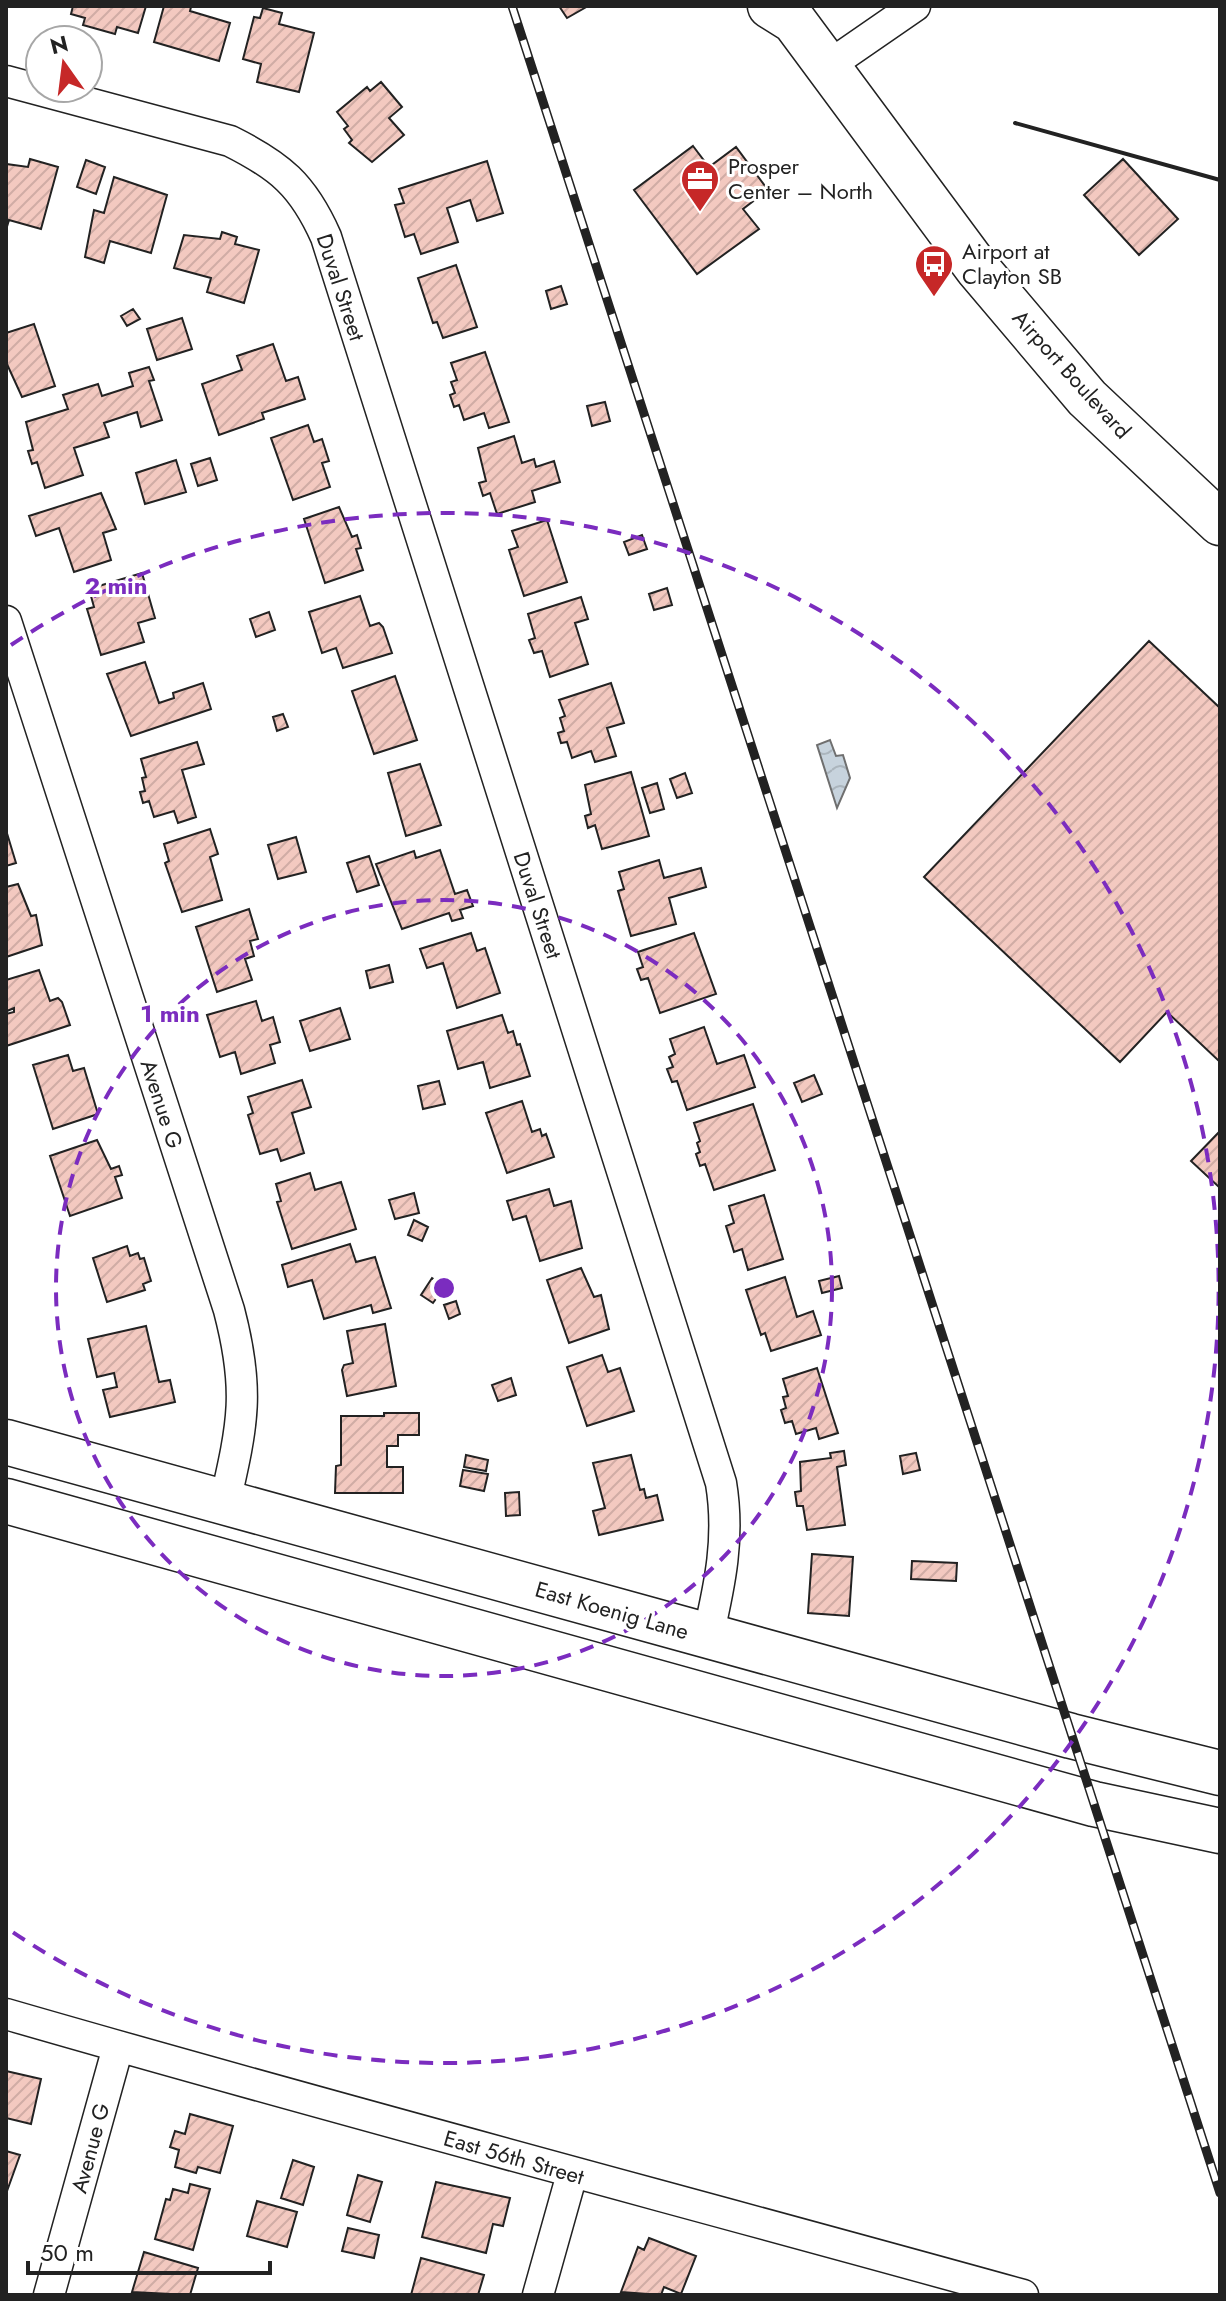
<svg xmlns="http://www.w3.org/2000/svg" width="1226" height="2301" font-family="Jost,sans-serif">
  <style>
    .water { fill: url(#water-waves); stroke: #6f6f6f; stroke-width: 2 }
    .building { fill: url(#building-hatch); stroke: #222; stroke-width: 2 }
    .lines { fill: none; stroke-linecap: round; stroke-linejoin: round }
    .street-casing { stroke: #222; stroke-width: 33 }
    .primary-casing { stroke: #222; stroke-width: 47 }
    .street { stroke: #fff; stroke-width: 30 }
    .primary { stroke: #fff; stroke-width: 44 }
    .rail-casing { stroke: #222; stroke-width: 9 }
    .rail { stroke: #fff; stroke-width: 6; stroke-dasharray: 18; stroke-linecap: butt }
    .wall { stroke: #222; stroke-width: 4 }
    .ring { fill: none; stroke: #7b2cbf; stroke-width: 4; stroke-dasharray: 14 10 }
    .labels { text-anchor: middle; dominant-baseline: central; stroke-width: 6; stroke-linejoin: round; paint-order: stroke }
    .poi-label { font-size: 22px; fill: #222; stroke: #fff; text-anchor: start }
    .street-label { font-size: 22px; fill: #222; stroke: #fff }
    .centre { fill: #7b2cbf; stroke: #fff; stroke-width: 4 }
    .ring-label { font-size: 24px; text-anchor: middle; font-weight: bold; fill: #7b2cbf; stroke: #fff; stroke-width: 6; stroke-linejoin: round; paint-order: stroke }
  </style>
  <defs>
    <pattern id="water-waves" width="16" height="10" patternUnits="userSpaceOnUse" patternTransform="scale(2)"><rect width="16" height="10" fill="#c7d3dd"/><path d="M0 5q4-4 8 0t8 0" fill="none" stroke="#abb5bd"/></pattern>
    <pattern id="building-hatch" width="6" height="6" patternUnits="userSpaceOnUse" patternTransform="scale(2)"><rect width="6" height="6" fill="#f3c9c0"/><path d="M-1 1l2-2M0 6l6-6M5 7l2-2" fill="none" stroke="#d0aca5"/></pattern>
  </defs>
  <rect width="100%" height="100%" fill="#fff"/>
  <path class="water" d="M830,740L836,756L843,755L850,778L837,808L817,745Z"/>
  <path class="building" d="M73,6H146L138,33L117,27L115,34L83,25L85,18L71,14Z
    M164,6H187L191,7L190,11L230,23L219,61L154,42Z
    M559,6H588L567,18Z
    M263,8L282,13L279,24L314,33L299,92L257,82L261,64L243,59L254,17L260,18Z
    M381,82L402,107L389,118L404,135L372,162L349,143L352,140L344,129L348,126L337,112L367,87L370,91Z
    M693,146L709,167L736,147L768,190L743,209L759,229L697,274L634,190Z
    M30,159L58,167L41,229L9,220L6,230V164L28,167Z
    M1123,159L1178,219L1139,255L1084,195Z
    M86,160L105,167L96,194L77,187Z
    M487,161L503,213L477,221L470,200L447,208L458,242L421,254L414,234L405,237L395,205L404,203L399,189Z
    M114,177L167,195L151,253L110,241L104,263L85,257L94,210L104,213Z
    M222,232L237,237L235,244L259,250L244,303L207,292L211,278L174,268L184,235L220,239Z
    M456,265L477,327L443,338L437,322L433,323L418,278Z
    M561,286L567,304L551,309L546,291Z
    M133,309L140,319L127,326L121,316Z
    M182,318L192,349L157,360L147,329Z
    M34,324L55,386L22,397L6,362V333Z
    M273,344L286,381L298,377L305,399L262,413L264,419L219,435L202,384L242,370L237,356Z
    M485,352L509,422L489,428L484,413L464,420L459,405L454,407L450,395L455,393L451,382L457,380L451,363Z
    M149,367L154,380L149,381L162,420L141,427L137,412L104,423L109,437L74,448L83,475L45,488L37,462L32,464L28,451L33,450L26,422L68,409L63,395L98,384L102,396L133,386L129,373Z
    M605,402L610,421L592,426L587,406Z
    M308,425L314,442L322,439L329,461L322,463L330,487L293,500L271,438Z
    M514,436L522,463L534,459L536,467L554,461L560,482L532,491L535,502L497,514L490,493L483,496L479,483L486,481L478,448Z
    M210,458L217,480L198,486L191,464Z
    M176,460L186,492L145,504L136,473Z
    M101,493L116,529L103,533L111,560L74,572L59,528L36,536L29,516Z
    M339,507L352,537L357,535L361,548L356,549L363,570L325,583L304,519Z
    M547,520L567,582L524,596L509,550L518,547L512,531Z
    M642,535L647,549L629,555L624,542Z
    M142,573L155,618L138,623L144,642L101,655L87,609L94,607L89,589Z
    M667,588L672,605L654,610L649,594Z
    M360,596L370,626L379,623L383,627L392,653L343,668L336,648L322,653L309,612Z
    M581,597L588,619L575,623L588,664L550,677L542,651L534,653L529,640L535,638L528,614Z
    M269,612L275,630L256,637L250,619Z
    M1149,641L1220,708V1062L1167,1012L1120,1062L924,877Z
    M145,662L159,703L174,698L173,693L203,683L211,709L131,736L107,674Z
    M395,676L417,740L374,754L352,691Z
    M611,683L624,723L607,728L616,756L595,762L591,751L572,758L567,742L561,743L558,733L564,731L560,718L565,716L559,700Z
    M283,714L288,727L277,731L273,717Z
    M197,742L204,764L182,770L196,817L178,823L174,811L154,817L149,801L143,803L140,792L145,791L142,778L146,777L141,759Z
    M420,764L441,825L406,836L388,773Z
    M631,772L649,836L602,849L595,825L588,828L585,816L591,814L585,785Z
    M685,773L692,793L677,798L670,779Z
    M657,783L664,809L650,813L642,788Z
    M210,829L218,854L210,857L222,900L182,912L165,863L169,861L164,844Z
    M6,830L16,863L6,866Z
    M296,837L306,872L278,879L268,845Z
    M440,850L455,894L467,890L473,906L460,910L463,918L452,921L449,913L402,929L376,864L414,851L416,858Z
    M369,856L379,885L357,892L347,863Z
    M659,860L664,878L701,868L706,887L669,898L676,924L631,936L618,891L624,889L619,872Z
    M18,884L31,916L36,915L42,945L6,957V887Z
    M249,909L258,939L250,941L254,956L245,959L252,980L217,992L196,927Z
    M471,933L477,951L485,948L500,993L457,1008L443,963L427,968L420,949Z
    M694,933L716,994L660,1013L648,978L641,980L637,969L643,967L638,952Z
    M389,965L393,982L370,988L366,971Z
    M39,970L50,1001L58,998L62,1002L70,1025L6,1046V1014L14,1012V1008L7,1011L6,1006V980Z
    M256,1001L262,1021L273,1017L280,1042L270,1045L275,1063L241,1074L235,1052L220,1057L207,1015Z
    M340,1008L350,1039L310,1051L300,1021Z
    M502,1015L508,1033L513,1031L517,1045L520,1044L530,1076L490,1088L483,1062L458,1069L447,1031Z
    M704,1027L717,1064L744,1055L755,1087L687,1110L677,1081L672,1082L667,1069L673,1067L669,1057L675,1054L670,1039Z
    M68,1055L73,1071L84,1068L98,1114L53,1129L33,1065Z
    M814,1075L822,1094L802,1102L794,1083Z
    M302,1080L311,1107L292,1113L304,1153L281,1161L277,1149L260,1154L248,1115L253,1113L248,1097Z
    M439,1081L445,1104L423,1109L418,1086Z
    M522,1101L532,1132L540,1129L542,1136L546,1134L554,1157L507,1173L486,1113Z
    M753,1104L775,1170L714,1190L705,1164L700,1166L696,1154L700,1152L697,1143L700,1141L694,1123Z
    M1220,1131V1188L1191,1161Z
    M97,1140L111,1169L119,1166L122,1175L115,1177L122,1198L70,1216L50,1156Z
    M310,1173L315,1190L341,1182L356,1229L292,1249L277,1202L281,1201L276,1184Z
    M549,1189L554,1206L571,1201L582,1248L540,1261L526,1216L513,1220L507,1201Z
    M414,1193L419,1213L395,1219L389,1200Z
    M764,1195L783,1259L748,1270L742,1249L734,1252L726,1226L734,1223L729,1206Z
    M414,1220L428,1227L422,1241L408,1235Z
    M350,1244L356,1262L375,1257L391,1308L373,1313L371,1305L324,1319L312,1280L288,1287L282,1265Z
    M127,1246L130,1256L138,1253L140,1259L144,1258L151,1281L143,1284L145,1290L107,1302L93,1258Z
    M581,1268L594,1297L601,1295L609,1329L569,1343L547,1280Z
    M839,1276L842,1288L822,1293L819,1281Z
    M785,1277L797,1317L813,1311L821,1335L771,1351L765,1333L761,1335L746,1290Z
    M432,1278L445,1286L433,1303L421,1295Z
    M456,1301L460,1314L449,1319L444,1305Z
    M385,1324L396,1386L347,1396L342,1370L344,1365L353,1363L347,1331Z
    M146,1326L159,1382L170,1380L175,1402L110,1417L103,1390L117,1387L114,1373L97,1377L88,1339Z
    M602,1355L608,1372L620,1368L634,1411L587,1426L567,1367Z
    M817,1368L838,1433L819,1439L816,1428L796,1434L792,1421L785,1423L781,1410L786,1408L783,1397L788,1396L783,1379Z
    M511,1378L516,1395L498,1401L492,1385Z
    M384,1413H419V1435H398V1446H387V1467H403V1493H335L336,1466L341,1465V1416H384Z
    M844,1451L846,1465L837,1467L845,1525L807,1530L803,1506H797L795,1492L801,1491L800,1462L831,1458L830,1453Z
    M916,1453L920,1470L903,1474L900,1456Z
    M466,1455L488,1460L486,1471L464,1467Z
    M631,1455L640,1490L644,1489L646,1498L657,1495L663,1520L599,1535L593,1511L605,1508L593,1463Z
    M463,1470L488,1474L484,1491L460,1486Z
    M519,1492L520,1515L506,1516L505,1493Z
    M812,1554L853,1557L849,1616L808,1613Z
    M912,1561L957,1563L956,1581L911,1579Z
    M6,2071L41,2079L31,2124L6,2118Z
    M190,2114L233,2126L220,2173L198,2167L196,2173L175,2167L179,2150L170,2147L175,2131L185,2134Z
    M6,2151L20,2155L7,2191H6Z
    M293,2160L314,2167L303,2205L281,2198Z
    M358,2175L382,2182L370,2222L347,2215Z
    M436,2182L510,2198L503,2226L493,2224L486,2253L422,2237Z
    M190,2184L210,2189L193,2250L155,2239L166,2199L170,2200L173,2189L188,2193Z
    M257,2201L297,2212L287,2247L247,2236Z
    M348,2228L379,2235L374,2258L342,2251Z
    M649,2238L696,2256L681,2294L664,2287L661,2295L621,2292L638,2247L644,2250Z
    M144,2252L198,2268L190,2295L132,2292Z
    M421,2258L484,2275L478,2295H411Z"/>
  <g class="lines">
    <g class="street-casing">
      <path id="street" d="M828,66L915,6
        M6,81L230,141C280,166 303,185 326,237L721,1483C730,1537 720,1584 708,1636
        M6,621L229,1310C250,1390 243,1423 225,1502
        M6,2014C344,2112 684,2201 1023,2295
        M49,2295L118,2047
        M538,2295L572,2174"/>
    </g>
    <g class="primary-casing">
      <path id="primary" d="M770,6L794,21L977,268L1087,398L1220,523
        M6,1442L1071,1736L1220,1773
        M6,1501L1094,1804L1220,1831"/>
    </g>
    <use href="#street" class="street"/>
    <use href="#primary" class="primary"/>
    <g class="rail-casing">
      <path id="rail" d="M512,6L1220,2193"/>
    </g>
    <use href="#rail" class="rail"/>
    <path class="wall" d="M1015,123L1220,180"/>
  </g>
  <g class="ring">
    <circle cx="444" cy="1288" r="388"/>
    <path d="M11 645A775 775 0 1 1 11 1931"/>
  </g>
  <defs>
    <g id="office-pin" transform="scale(2)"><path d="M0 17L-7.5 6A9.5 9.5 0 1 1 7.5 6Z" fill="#c62828" stroke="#fff"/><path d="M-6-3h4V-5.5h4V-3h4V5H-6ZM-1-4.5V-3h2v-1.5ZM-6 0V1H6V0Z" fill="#fff"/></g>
    <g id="bus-pin" transform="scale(2)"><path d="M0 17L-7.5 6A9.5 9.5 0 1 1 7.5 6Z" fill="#c62828" stroke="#fff"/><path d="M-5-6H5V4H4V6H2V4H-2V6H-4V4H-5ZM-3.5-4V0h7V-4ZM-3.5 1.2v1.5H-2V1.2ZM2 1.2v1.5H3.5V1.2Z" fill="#fff"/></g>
  </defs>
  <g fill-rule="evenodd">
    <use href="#office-pin" x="700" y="179"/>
    <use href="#bus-pin" x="934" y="264"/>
  </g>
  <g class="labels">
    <g class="poi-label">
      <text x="728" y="166">Prosper<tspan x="728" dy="25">Center – North</tspan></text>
      <text x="962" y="251">Airport at<tspan x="962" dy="25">Clayton SB</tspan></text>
    </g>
    <g class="street-label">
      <text transform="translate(341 287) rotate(72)">Duval Street</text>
      <text transform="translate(1072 374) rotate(48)">Airport Boulevard</text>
      <text transform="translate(538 905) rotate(72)">Duval Street</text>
      <text transform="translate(162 1104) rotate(72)">Avenue G</text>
      <text transform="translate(612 1610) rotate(16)">East Koenig Lane</text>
      <text transform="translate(90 2148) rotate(-75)">Avenue G</text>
      <text transform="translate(514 2157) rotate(16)">East 56th Street</text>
    </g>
  </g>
  <circle cx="444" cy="1288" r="12" class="centre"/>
  <g class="ring-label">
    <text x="116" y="594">2 min</text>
    <text x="170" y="1022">1 min</text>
  </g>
  <rect width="1226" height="2301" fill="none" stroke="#222222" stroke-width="16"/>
  <g transform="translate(64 64) rotate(346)"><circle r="38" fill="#ffffff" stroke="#a7a7a7" stroke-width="2"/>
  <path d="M0-6L14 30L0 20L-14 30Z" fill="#c62828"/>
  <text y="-12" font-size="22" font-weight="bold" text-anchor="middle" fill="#222222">N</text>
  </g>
  <path d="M28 2261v12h242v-12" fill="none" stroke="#222222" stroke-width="4"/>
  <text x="40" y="2261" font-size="24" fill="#222222" stroke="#ffffff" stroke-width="6" paint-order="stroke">50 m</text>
</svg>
